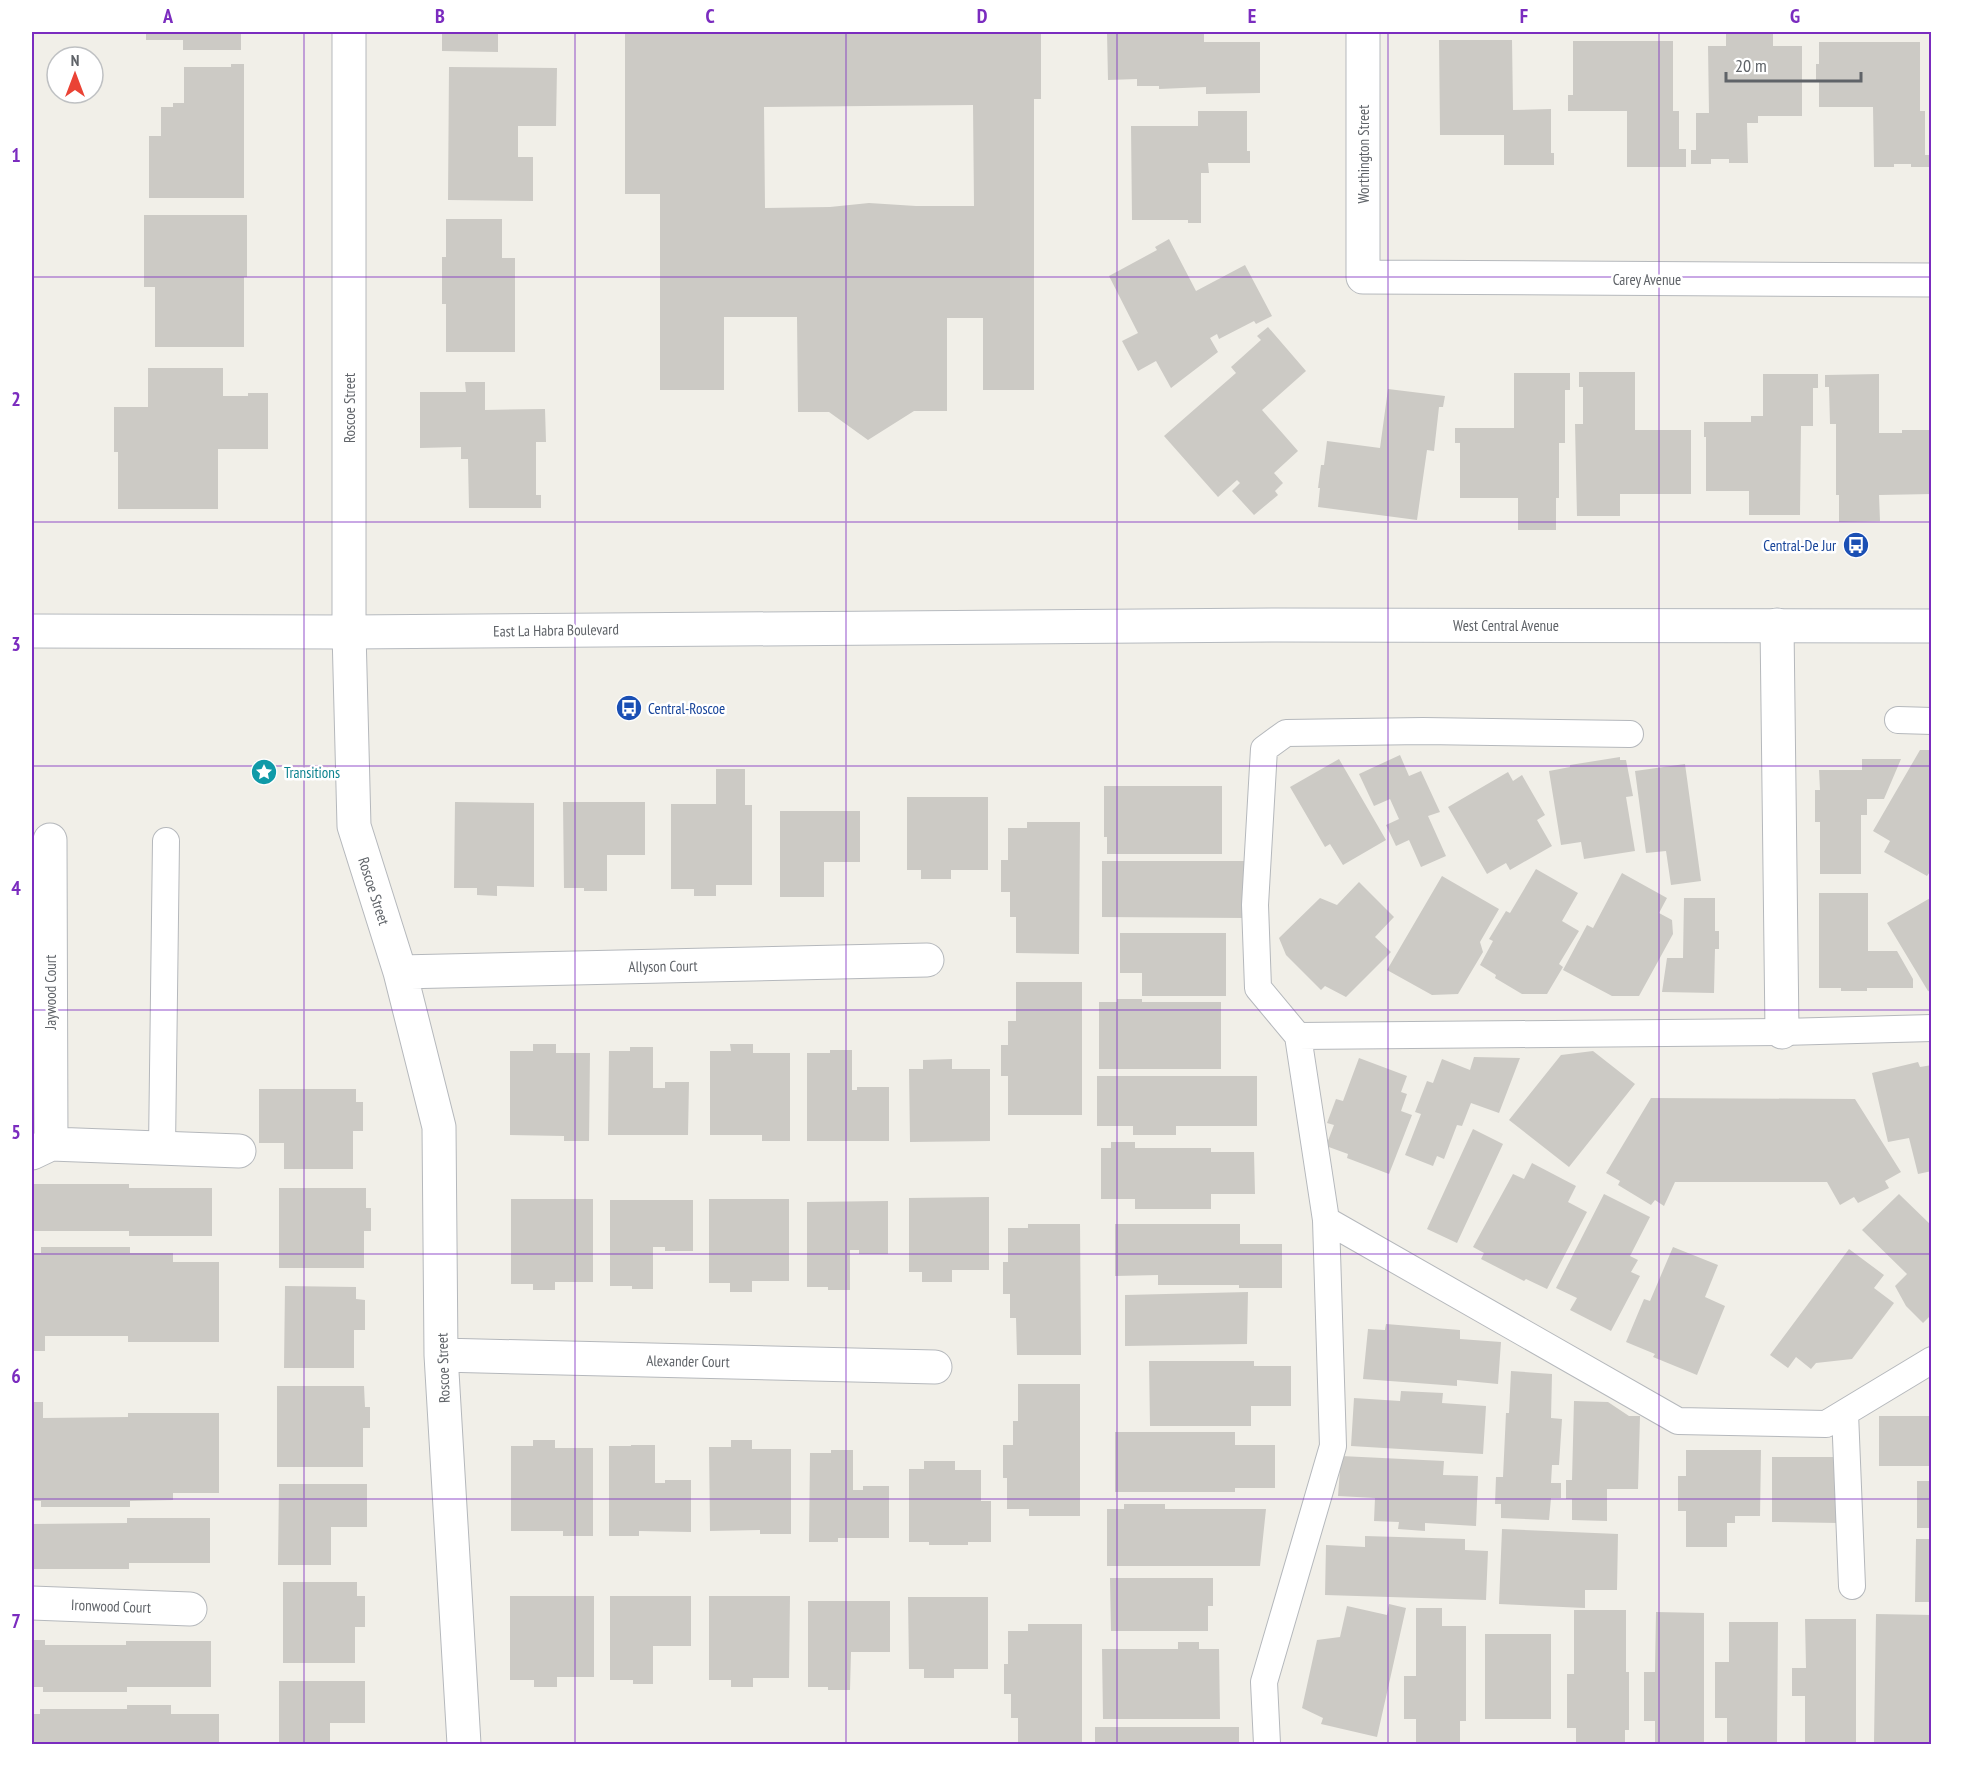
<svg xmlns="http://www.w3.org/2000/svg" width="1963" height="1776" font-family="'PT Sans Narrow',sans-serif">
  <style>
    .building { fill: #cccac5; fill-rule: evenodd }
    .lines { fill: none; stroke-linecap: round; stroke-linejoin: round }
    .service-casing { stroke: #b5b8bc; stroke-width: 28 }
    .minor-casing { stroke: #b5b8bc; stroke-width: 35 }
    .secondary-casing { stroke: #b6babf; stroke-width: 35 }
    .service { stroke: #fff; stroke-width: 26 }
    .minor { stroke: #fff; stroke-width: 33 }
    .secondary { stroke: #fff; stroke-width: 33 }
    .grid { fill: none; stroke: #7b2cbf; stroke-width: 1.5; stroke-opacity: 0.55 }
    .labels { text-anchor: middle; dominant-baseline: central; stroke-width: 5; stroke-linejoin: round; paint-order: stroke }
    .street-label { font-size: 15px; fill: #5f6368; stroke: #fff }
    .transit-label { font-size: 15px; fill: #164399; stroke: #fff; text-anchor: end }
    .culture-label { font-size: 15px; fill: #0d838f; stroke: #fff; text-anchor: start }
    .neatline { fill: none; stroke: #7b2cbf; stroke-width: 2 }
    .grid-label { font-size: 20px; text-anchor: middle; font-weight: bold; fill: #7b2cbf }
  </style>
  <rect width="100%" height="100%" fill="#f1efe8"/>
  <path class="building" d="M146,32H241V50H183V40H146Z
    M442,32H498V52L442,51Z
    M712,32H1041V99H1034V390H983V318H947V411H914L868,440L829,412H798L797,317H724V390H660V194H625V34H712ZM973,105L974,206H916L869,203L830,207L765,208L764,107Z
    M1107,32H1204V42H1260V93L1206,94V87L1159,89V86H1137V79L1108,80Z
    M1726,32H1773V46H1802V116H1758V123H1747L1748,163H1729V159H1711V164H1691V150H1696V113H1709L1708,46H1726Z
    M1439,40H1512L1513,110L1551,109V153H1554V165H1504V135H1440Z
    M1573,41H1673V111H1679V149H1686V167H1627V111H1568V95H1573Z
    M1819,42H1920V111H1925V155H1930V167H1911V164H1894V167H1874L1873,107H1819V82H1816V64H1819Z
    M231,64H244V198H149V136H161V107H173V103H184V67H231Z
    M449,67L557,68L556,126H518V157H533V201L448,200Z
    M1198,111H1247V151H1250V163H1208L1209,173H1201V223H1188V220H1132L1131,126H1198Z
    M144,215H247V277H244V347H155V287H144Z
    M446,219H502V258H515V352H446V304H442V257H446Z
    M1169,239L1196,291L1245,265L1272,316L1256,324L1254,321L1219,339L1217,334L1210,338L1218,352L1171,388L1156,361L1138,371L1122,341L1138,333L1109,276L1157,250L1155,247Z
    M1268,327L1306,371L1262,410L1298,451L1274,473L1283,483L1275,491L1278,495L1254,515L1232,491L1240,483L1237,480L1218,497L1164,436L1236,373L1231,367L1261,340L1257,336Z
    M148,368H223V396H248V393H268V449H218V509H118V452H114V407H148Z
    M1579,372H1635V430H1691V494H1620V516H1577L1575,424H1583V387H1579Z
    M1514,373H1570V390H1565V443H1559V498H1556V530H1518V498H1460V443H1455V428H1514Z
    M1763,374H1818V388H1813V426H1801L1800,515H1749V491H1706V437H1704V422H1751V416H1763Z
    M1879,374V433H1902V430H1932V494L1879,495L1880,521L1839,522V495H1836V424H1830L1829,387H1825V375Z
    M465,382H485V410L545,409L546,442H536V495H541V508H469L468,459H461V447L420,448V392H466Z
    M1388,389L1445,396L1443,407H1439L1434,451L1427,450L1417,520L1318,507L1320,488H1318L1321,465H1324L1327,441L1380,448Z
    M1920,750H1932V869L1927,876L1884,852L1890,841L1873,831Z
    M1400,755L1409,776L1421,771L1440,812L1428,816L1446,856L1421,867L1409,840L1396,846L1386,825L1399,819L1390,799L1374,806L1359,774Z
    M1620,757V760H1626L1633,796L1626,797L1635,851L1584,859L1581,842L1561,845L1549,771L1570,767V765Z
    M1339,759L1386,840L1343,865L1330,844L1325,847L1290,787Z
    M1862,759H1901L1884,799H1867V815H1861V874H1820V822H1815V790H1820L1819,770H1862Z
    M1685,764L1701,881L1671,885L1666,851L1646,853L1635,771Z
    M716,769H745V805H752V885H716V896H694V889H671V804H716Z
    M1508,772L1513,781L1522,775L1545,815L1537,820L1552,846L1510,870L1506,863L1487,874L1448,807Z
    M1104,786H1222V854H1107V837H1104Z
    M907,797H988V870H951V879H921V870H907Z
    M455,802L534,803V887L497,886V896L477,895V888H454Z
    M563,802H645V855H607V891H584V888H564Z
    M780,811H860V862H824V897H780Z
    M1027,822H1080L1079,954L1016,953V917H1010V892H1001V860H1008V828H1027Z
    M1102,861H1244L1243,918L1102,917Z
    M1536,869L1578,893L1562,921L1579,931L1559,964L1563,967L1547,994H1522L1495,978L1496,975L1480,965L1493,941L1489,939L1506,911L1510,913Z
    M1622,873L1667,898L1659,913L1672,920L1673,934L1639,996H1612L1563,970L1587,925L1593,928Z
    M1442,876L1499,909L1480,942L1483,952L1458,994L1432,995L1387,970Z
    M1359,882L1394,917L1375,937L1391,952L1346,997L1325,986L1321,990L1286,955L1279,938L1320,898L1337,905Z
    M1819,893H1868V951H1897L1913,979V988H1867V991H1841V988H1819Z
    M1932,897V992L1928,991L1887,923Z
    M1684,898H1715V931H1719V949H1715L1714,993L1662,992L1667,958H1683Z
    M1120,933H1226V996H1142V973H1120Z
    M1016,982H1082V1115H1008V1076H1001V1045H1008V1021H1016Z
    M1117,999H1142V1002H1221V1069H1099V1002H1117Z
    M533,1044H556V1053H590L589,1141H564V1136L510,1135V1051H533Z
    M730,1044H753V1053H790V1141H762V1135H710V1051H731Z
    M630,1047H653V1088H665V1082H689L688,1135H608L609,1051H630Z
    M830,1050H852V1090H857V1087H889V1141H807V1053H830Z
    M1593,1051L1635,1084L1569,1167L1509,1120L1561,1055Z
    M1474,1057L1520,1058L1499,1113L1471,1103L1462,1126L1457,1125L1444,1159L1437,1156L1433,1166L1405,1155L1421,1114L1415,1112L1427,1081L1433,1083L1442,1059L1470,1070Z
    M1359,1058L1407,1076L1401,1092L1407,1094L1401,1111L1412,1115L1389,1174L1347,1158L1348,1154L1326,1146L1334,1125L1327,1123L1336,1099L1343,1101Z
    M952,1059V1069H990V1141L910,1142L909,1069H923V1060Z
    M1918,1062L1920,1067L1932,1065V1171L1918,1174L1909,1138L1888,1142L1872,1073Z
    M1097,1076H1257V1126H1176V1135H1133V1126H1097Z
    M259,1089H356V1102H363V1131H353V1169H284V1143H259Z
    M1651,1098L1855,1099L1901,1172L1885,1181L1889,1188L1858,1203L1854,1197L1840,1205L1827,1182H1675L1664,1206L1655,1200L1651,1205L1618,1185L1620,1181L1606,1173Z
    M1473,1129L1503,1144L1457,1243L1427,1229Z
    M1111,1142H1135V1148H1211V1152H1254L1255,1194H1211V1209H1135V1199H1101V1148H1111Z
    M1532,1163L1576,1186L1568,1202L1587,1212L1547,1289L1526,1279L1524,1281L1481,1259L1484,1253L1473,1247L1513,1174L1524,1179Z
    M32,1184H129V1188H212V1236H129V1231H32Z
    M279,1188H366V1208H371V1231H364V1268H279Z
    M1604,1194L1650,1217L1630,1256L1638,1260L1631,1272L1640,1276L1611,1331L1570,1310L1577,1298L1556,1288Z
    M1899,1194L1932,1226V1314L1923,1323L1906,1306L1895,1286L1907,1274L1862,1230Z
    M989,1197V1270H952V1282H922V1272H909V1198Z
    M511,1199H593V1282H555V1290H533V1284H511Z
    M709,1199H789V1281H752V1292H730V1283H709Z
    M610,1200H693V1251H665V1247H653V1289H632V1286H610Z
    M888,1201V1254H859V1250H850V1290H828V1287H807V1202Z
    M1028,1224H1080L1081,1355H1017L1016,1318H1010V1294H1003V1262H1008V1228H1028Z
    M1115,1224H1240V1244H1282V1288H1239V1285H1158V1275L1115,1276Z
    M41,1247H130V1253H173V1262H219V1342H128V1336H45V1351H32V1253H41Z
    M1673,1247L1718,1265L1705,1297L1725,1306L1697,1375L1653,1357L1655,1354L1626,1342L1644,1299L1650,1301Z
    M1849,1249L1884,1275L1874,1288L1894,1303L1852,1359L1816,1363L1811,1369L1796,1357L1788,1368L1770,1355Z
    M285,1286L356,1287V1299L365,1300V1330H354V1368H284Z
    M1248,1292L1247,1344L1125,1346V1295Z
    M1386,1324L1460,1330V1339L1501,1342L1498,1384L1457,1380V1386L1363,1379L1368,1329L1385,1330Z
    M1149,1361H1254V1366H1291V1406H1251V1426H1150Z
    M1511,1371L1552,1374L1551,1418L1562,1419L1559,1465H1552L1551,1483H1561V1498H1551L1549,1520L1501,1518V1504H1495L1496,1477H1503L1506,1413H1509Z
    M1018,1384H1080V1516H1029V1509H1007V1478H1003V1445H1013V1421H1018Z
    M277,1386H364L365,1407H370V1428H363V1467H277Z
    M1401,1391L1443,1393L1442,1403L1486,1406L1483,1454L1351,1446L1354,1398L1400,1401Z
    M1574,1401L1608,1402L1629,1416H1640L1638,1489H1607V1521L1572,1520V1499H1566V1480H1572Z
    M32,1402H43V1418L128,1417V1413H219V1493H173V1500L130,1501V1507H41V1501H32Z
    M1929,1410H1932V1466H1879V1416H1929Z
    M1115,1432H1235V1445H1275V1488H1235V1492H1115Z
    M533,1440H555V1448H593V1536H563V1531H511V1446H533Z
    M731,1440H752V1449H791V1534H760V1530L710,1531L709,1447H731Z
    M631,1445H655V1483H665V1480H691V1532L639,1531V1536H609V1446H631Z
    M831,1450H853V1490H863V1486H889V1538H838V1542H809L810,1453H831Z
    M1686,1450H1761L1760,1516H1735V1523H1727V1547H1686V1511H1678V1476H1686Z
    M1341,1456L1444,1461L1443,1475L1478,1476L1476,1526L1425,1523V1531L1398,1529L1399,1522L1374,1521L1375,1498L1338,1496Z
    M1772,1457H1838V1523L1772,1522Z
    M924,1461H955V1470H981V1501H991V1542H968V1545H929V1542H909V1469H924Z
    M1917,1481H1932V1528H1917Z
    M279,1484H367V1527H331V1565H278Z
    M1124,1504H1165V1509H1266L1260,1566H1107V1509H1124Z
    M127,1518H210V1563H129V1569H32V1524L127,1523Z
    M1502,1529L1618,1534L1617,1590H1585V1608L1499,1604Z
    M1365,1536L1465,1539V1550L1488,1551L1486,1600L1325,1595L1326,1545L1365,1547Z
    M1916,1539H1932V1602H1915Z
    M1110,1578H1213V1606H1208V1631H1111Z
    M283,1582H357V1596H365V1627H355V1663H283Z
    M510,1596H594V1677H557V1687H534V1680H510Z
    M610,1596H691V1646H653V1684H633V1680H610Z
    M709,1596H790L789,1678H753V1687H731V1680H709Z
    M908,1597H988V1669H954V1678H924V1669H909Z
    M808,1601H890V1652H851L850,1690H828V1687H808Z
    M1389,1604L1406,1608L1377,1737L1321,1724L1323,1718L1302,1708L1317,1640L1340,1637L1347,1606L1387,1615Z
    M1416,1608H1442V1626H1466V1721H1460V1744H1416V1719H1404V1676H1416Z
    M1574,1610H1626V1672H1629V1730H1625V1744H1576V1728H1567V1674H1574Z
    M1656,1612L1704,1613V1744H1655V1721H1644V1672H1655Z
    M1876,1614L1932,1615V1743L1874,1742Z
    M1805,1619H1856V1744H1805V1696H1792V1668H1806Z
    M1729,1622H1778L1777,1744H1727V1718H1715V1662H1729Z
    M1028,1624H1082V1744H1018V1718H1011V1694H1004V1664H1008V1631H1028Z
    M1485,1634H1551V1719H1485Z
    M32,1640H45V1645H126V1641H211V1687H127V1692H43V1687H32Z
    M1178,1642H1199V1649H1219L1220,1719H1103L1102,1649H1178Z
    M279,1681H365V1723H330V1744H279Z
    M127,1705H171V1714H219V1744H32V1714H40V1709H127Z
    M1095,1727H1239V1744H1095Z"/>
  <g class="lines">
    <g class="service-casing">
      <path id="service" d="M1898,720L1932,721
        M1298,1036L1782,1032L1932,1028
        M162,1148L166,841
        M1326,1220L1678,1421L1826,1424L1932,1360
        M1845,1413L1852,1586
        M1267,1744L1264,1682L1333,1446L1326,1220L1298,1036L1258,988L1255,905L1264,749L1286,733L1423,731L1630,734"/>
    </g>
    <g class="minor-casing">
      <path id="minor" d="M349,32V632L354,826L400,972L439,1127L441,1355L464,1744
        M1363,32V277L1932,280
        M1777,625L1782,1032
        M50,840L51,1144
        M400,972L927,960
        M32,1153L51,1144L239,1151
        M441,1355L935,1367
        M32,1603L190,1609"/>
    </g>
    <g class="secondary-casing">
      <path id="secondary" d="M32,631L349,632L1277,625L1932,626"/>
    </g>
    <use href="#service" class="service"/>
    <use href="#minor" class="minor"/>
    <use href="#secondary" class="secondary"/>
  </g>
  <path class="grid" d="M304,32V1744M575,32V1744M846,32V1744M1117,32V1744M1388,32V1744M1659,32V1744M32,277H1932M32,522H1932M32,766H1932M32,1010H1932M32,1254H1932M32,1499H1932"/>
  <defs>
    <g id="bus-disc" transform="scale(1.35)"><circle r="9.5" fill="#1a4fb4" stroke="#fff"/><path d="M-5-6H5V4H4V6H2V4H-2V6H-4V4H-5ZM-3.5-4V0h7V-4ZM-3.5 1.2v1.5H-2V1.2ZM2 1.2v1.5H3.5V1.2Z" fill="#fff"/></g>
    <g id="sight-disc" transform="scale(1.35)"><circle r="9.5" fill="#0f9aa8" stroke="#fff"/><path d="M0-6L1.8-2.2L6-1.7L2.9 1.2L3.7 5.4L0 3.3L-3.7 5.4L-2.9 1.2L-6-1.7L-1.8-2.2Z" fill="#fff"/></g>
  </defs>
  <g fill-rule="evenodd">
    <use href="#bus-disc" x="1856" y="545"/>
    <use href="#bus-disc" x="629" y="708"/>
    <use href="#sight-disc" x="264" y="772"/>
  </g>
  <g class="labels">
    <g class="street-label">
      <text transform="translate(1363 154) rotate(-90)">Worthington Street</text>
      <text x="1647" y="279">Carey Avenue</text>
      <text transform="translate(349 408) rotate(-90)">Roscoe Street</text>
      <text x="1506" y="625">West Central Avenue</text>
      <text transform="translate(556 630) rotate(-1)">East La Habra Boulevard</text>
      <text transform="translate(374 891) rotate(72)">Roscoe Street</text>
      <text transform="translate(663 966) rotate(-1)">Allyson Court</text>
      <text transform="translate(50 992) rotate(-90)">Jaywood Court</text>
      <text transform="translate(688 1361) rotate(1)">Alexander Court</text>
      <text transform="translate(443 1368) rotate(-92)">Roscoe Street</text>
      <text transform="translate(111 1606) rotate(2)">Ironwood Court</text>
    </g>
    <g class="transit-label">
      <text x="1836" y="545">Central-De Jur</text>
      <text x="648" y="708" text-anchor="start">Central-Roscoe</text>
    </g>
    <g class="culture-label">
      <text x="284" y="772">Transitions</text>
    </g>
  </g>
  <rect width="1963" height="1776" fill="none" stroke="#ffffff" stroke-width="66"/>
  <g transform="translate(75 75)"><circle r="28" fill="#ffffff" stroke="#bfc1c3" stroke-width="1.5"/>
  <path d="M0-4.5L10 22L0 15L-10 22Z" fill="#ea4335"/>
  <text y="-9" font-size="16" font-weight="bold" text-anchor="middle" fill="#5f6368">N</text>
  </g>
  <path d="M1726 72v9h135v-9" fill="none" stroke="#5f6368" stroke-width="3"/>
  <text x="1735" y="72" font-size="18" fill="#5f6368" stroke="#ffffff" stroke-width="4.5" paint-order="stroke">20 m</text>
  <rect x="33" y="33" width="1897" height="1710" class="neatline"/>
  <g class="grid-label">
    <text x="168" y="23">A</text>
    <text x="440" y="23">B</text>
    <text x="710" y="23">C</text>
    <text x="982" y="23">D</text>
    <text x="1252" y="23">E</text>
    <text x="1524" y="23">F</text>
    <text x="1795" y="23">G</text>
    <text x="16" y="162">1</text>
    <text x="16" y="406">2</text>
    <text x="16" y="651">3</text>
    <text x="16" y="895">4</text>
    <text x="16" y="1139">5</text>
    <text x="16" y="1383">6</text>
    <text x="16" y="1628">7</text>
  </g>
</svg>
